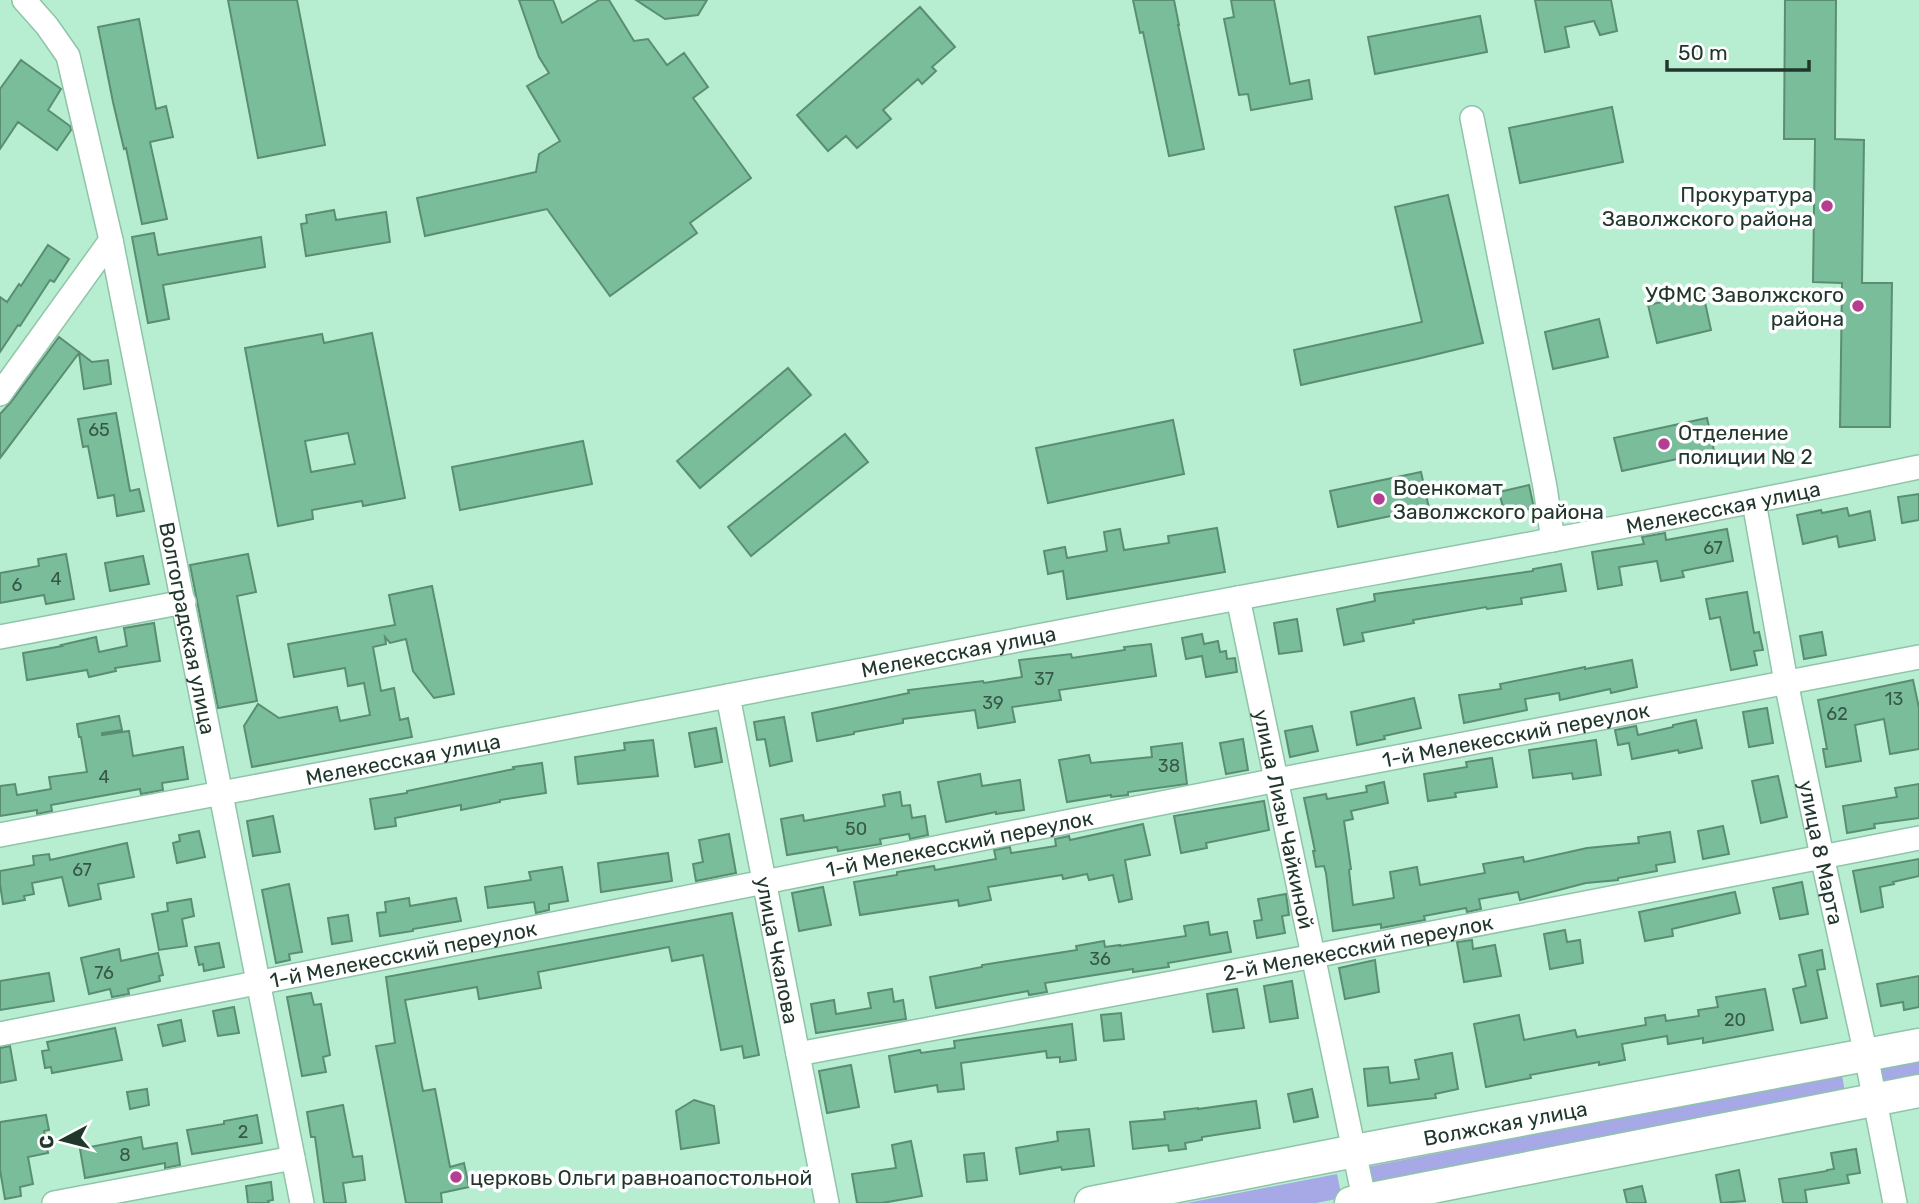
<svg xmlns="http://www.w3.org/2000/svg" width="1919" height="1203" font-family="Rubik,sans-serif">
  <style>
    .forest { fill: #a6a9e6 }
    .building { fill: #79bd9b; stroke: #5a8e73; stroke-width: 2; fill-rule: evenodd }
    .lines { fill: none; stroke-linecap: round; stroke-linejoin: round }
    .minor-casing { stroke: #8fc4a8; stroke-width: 26 }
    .secondary-casing { stroke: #8fc4a8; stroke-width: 35 }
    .minor { stroke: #fff; stroke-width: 23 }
    .secondary { stroke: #fff; stroke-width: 32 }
    .poi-dot { fill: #b53d92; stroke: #fff; stroke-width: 2.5 }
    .labels { text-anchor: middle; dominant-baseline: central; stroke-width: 7; stroke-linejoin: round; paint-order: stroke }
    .number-label { font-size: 18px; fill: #375848 }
    .poi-label { font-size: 21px; fill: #21372c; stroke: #fff; text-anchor: start }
    .street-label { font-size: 21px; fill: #21372c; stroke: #fff }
  </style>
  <rect width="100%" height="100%" fill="#b7eed1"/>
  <path class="forest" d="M1919,1058V1079L1884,1086L1880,1065Z
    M1842,1075L1846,1098L1372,1190L1367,1167Z
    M1337,1174L1342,1198L1316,1203H1187Z"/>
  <path class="building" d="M228,0H297L325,145L258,158Z
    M519,0H553L562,23L599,0H609L634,41L648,39L667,65L684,53L708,87L693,98L751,178L690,223L697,233L610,296L547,209L425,236L417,198L536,172L539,154L560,141L527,86L549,73L539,57Z
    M636,0H707L698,15L665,19Z
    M1133,0H1174L1179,25H1178L1204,149L1169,156L1143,32L1140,33Z
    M1231,0H1274L1290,84L1309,80L1312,99L1251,110L1248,94L1239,95L1224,19L1234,17Z
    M1535,0H1611L1617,31L1600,35L1594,21L1565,27L1569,47L1545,52Z
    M1785,0H1836L1835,139L1864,140L1862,283H1892L1890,427H1840L1842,283L1813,282L1815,139H1784Z
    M920,7L955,47L932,67L936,71L922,84L918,79L883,110L891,119L857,148L846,136L828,151L797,115Z
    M1480,16L1487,52L1375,74L1368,37Z
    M139,19L156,109L166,106L173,137L150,142L167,219L142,224L126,148L124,149L113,102L98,27Z
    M21,60L61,89L48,110L70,126L71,130L57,150L18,122L0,149V89Z
    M1612,107L1623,162L1520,183L1509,128Z
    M1448,195L1483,343L1417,359L1301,385L1294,350L1422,322L1395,207Z
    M334,210L336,220L386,212L390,242L306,256L301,224L307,223L306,215Z
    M154,233L158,255L261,237L265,267L163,285L169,319L148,323L132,237Z
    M48,245L69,259L54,282L50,280L20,326L18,325L0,352V297L7,302L19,284L21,286Z
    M1703,293L1711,330L1657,343L1648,305Z
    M1599,319L1608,357L1553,369L1545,332Z
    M372,333L405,498L363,506L362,501L312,510L313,519L278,526L245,348L322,334L324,343ZM348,433L355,464L311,472L305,441Z
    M59,337L92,362L108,360L111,384L84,389L79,353L0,458V414L11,402Z
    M788,368L811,395L700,488L677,461Z
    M116,413L130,491L139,489L144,511L117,516L114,495L98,498L88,446L83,447L78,419Z
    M1707,418L1714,451L1622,471L1614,438Z
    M1173,420L1184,474L1048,503L1036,448Z
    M845,434L868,462L751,556L728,527Z
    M583,441L592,484L460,510L452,467Z
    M1421,472L1429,508L1338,527L1330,491Z
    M1529,485L1534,508L1505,515L1499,492Z
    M1919,494V520L1902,523L1898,497Z
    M1847,508L1849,516L1870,511L1875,540L1839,547L1837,536L1803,544L1797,515L1821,510L1822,513Z
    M1217,528L1225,572L1067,599L1063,571L1048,574L1044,551L1065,547L1067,558L1107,551L1104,532L1120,529L1124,550L1169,543L1168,536Z
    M1727,529L1733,561L1682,571L1684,577L1661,581L1657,561L1619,567L1622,585L1598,589L1592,552L1644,544L1642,537L1665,533L1666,540Z
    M66,554L74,599L46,604L44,595L0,603V573L39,566L38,559Z
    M248,554L256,592L237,596L257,701L218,708L190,565Z
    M143,556L149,584L110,591L105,563Z
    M1561,564L1566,591L1521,598L1522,604L1487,609L1486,607L1413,620L1414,623L1362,633L1364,641L1344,645L1337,609L1375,601L1374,594L1533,571V569Z
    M432,586L454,694L434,698L413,671L406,639L390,643L385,637L386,644L373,647L381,691L394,688L400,720L408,718L412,737L252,767L244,726L258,704L279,718L337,707L340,721L370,715L364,683L348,686L345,668L294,677L288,644L395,625L389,595Z
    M1747,592L1754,633L1759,632L1763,650L1754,651L1757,665L1731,670L1720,617L1710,619L1706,599Z
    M1297,619L1302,651L1279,654L1274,623Z
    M154,623L160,661L115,668L116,671L89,677L87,670L27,680L23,653L62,646L61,645L96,637L99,652L127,646L124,628Z
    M1822,632L1826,655L1804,659L1800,636Z
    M1202,634L1204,644L1218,641L1220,652L1226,651L1227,659L1235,658L1237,672L1206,677L1202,656L1186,659L1182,638Z
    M1151,644L1156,676L1059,690L1061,700L1012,707L1015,722L978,728L975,710L903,719V723L854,732V734L817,741L812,713L909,693L908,690L983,681L984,683L1022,677L1019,660L1071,654L1072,658L1125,650L1124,647Z
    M1632,660L1637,687L1611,693L1610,689L1560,700L1559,693L1525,699L1527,710L1464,723L1459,695L1501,689L1500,684L1585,667V669Z
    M1913,680L1919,708V749L1890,754L1884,719L1855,725L1861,761L1826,767L1823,749H1827L1818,700Z
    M1414,698L1421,728L1384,736L1385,739L1357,745L1351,712Z
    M1767,708L1773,743L1749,747L1743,712Z
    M119,716L122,730L102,733V735L129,731L133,756L183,747L188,779L162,783L163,790L141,794L140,789L51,805L52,811L37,814V810L0,816V786L15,784L17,795L51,789L49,777L87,772L81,737H79L77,724Z
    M784,717L792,761L770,766L765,739L757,740L754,722Z
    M1696,720L1702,748L1679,753L1678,750L1632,759L1629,743L1618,745L1615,730L1636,726L1638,735L1673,727V725Z
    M1312,726L1318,751L1290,757L1285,731Z
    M716,728L722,762L695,767L689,733Z
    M1243,739L1248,770L1226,774L1220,743Z
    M653,740L658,776L578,784L575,757L625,750L624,743Z
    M1596,740L1601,775L1573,779L1572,773L1533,778L1529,750Z
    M1182,743L1187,784L1128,792V795L1111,797V795L1067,802L1059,760L1089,755L1091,763L1152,757L1151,747Z
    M1492,758L1497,787L1455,793L1456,797L1428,801L1424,774L1467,767L1466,762Z
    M542,763L546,793L500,800V802L461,810V805L395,818L396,826L375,829L370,799L407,793V791L514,769L513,767Z
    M980,774L982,786L1020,780L1024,810L996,814V812L946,822L938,782Z
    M1778,776L1787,817L1761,823L1752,781Z
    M1384,782L1388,803L1351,811L1353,819L1344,821L1351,869L1349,870L1353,905L1394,898L1390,872L1417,867L1420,885L1485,873L1483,864L1523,857L1524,862L1587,848L1639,843L1638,837L1670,832L1675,862L1656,865L1657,871L1618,878V880L1586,883L1520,900L1518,892L1479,899L1481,909L1467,912L1466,908L1424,916L1425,920L1381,928V924L1333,931L1326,873L1324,866L1316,867L1313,851H1315L1304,798L1326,794L1327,799L1367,792L1366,786Z
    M1919,784V818L1874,824L1875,828L1847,833L1843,806L1897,797L1895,788Z
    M900,792L902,806L910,805L912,818L925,816L928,835L910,839L909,834L880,839L881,844L838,851L837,847L787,855L781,819L803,815L804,821L885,806L883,795Z
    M1264,801L1269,830L1206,843L1207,848L1181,853L1174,816Z
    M273,816L280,852L253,856L247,821Z
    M1143,824L1150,855L1125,860L1132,899L1119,902L1113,875L1089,880L1087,874L1063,879L1062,875L988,887L991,900L959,906L958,900L860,915L854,882L897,875V872L934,866L935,870L996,859L994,850L1010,847L1011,853L1056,846L1055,839L1069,836L1070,840Z
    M1723,826L1729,854L1703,859L1698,831Z
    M199,831L205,857L177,863L173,843L180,841L179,835Z
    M729,834L736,873L696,881L693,864L703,862L699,840Z
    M127,843L134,877L98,884L101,899L69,906L62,877L32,883L34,894L24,896L25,900L3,904L0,884V871L34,865L33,856L49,854L50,860Z
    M668,853L672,881L601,892L598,863Z
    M1919,859V876L1893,882L1894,884L1880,887L1883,907L1861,912L1853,871Z
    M562,867L568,901L549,904V910L536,913L534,902L488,908L485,887L531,880L529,872Z
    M1802,882L1808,914L1780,919L1773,888Z
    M289,884L302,952L289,954L290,960L276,963L262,890Z
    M823,887L831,925L799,931L792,893Z
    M1735,892L1740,913L1672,929L1673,936L1645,941L1639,912Z
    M1286,894L1289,915L1282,916L1285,933L1257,938L1254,921L1262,920L1258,899Z
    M409,898L410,906L456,898L461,921L413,929V931L380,936L377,913L386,912L385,902Z
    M191,899L194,916L182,919L187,946L159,950L152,914L168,911L167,903Z
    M732,913L759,1055L744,1058L742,1046L721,1050L703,955L672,961L669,947L538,972L541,988L479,999L477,987L405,1000L423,1091L435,1089L450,1167L464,1163L469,1187L441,1193L442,1203H406L376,1046L395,1043L386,977Z
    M348,915L352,941L332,944L328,918Z
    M1208,922L1210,935L1227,932L1231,952L1168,963L1169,967L1133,972V969L1045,983L1047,992L1029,995L1028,991L936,1008L930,977L982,967V965L1077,950L1076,946L1104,941L1105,947L1120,945V946L1186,936L1184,926Z
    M1565,930L1567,942L1580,940L1583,963L1550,969L1544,934Z
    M1472,940L1473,949L1495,945L1501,976L1464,982L1457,942Z
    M219,943L224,967L204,971L203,964L199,965L195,947Z
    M119,949L121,961L158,953L163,975L159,976L160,981L128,989L129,994L112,997L110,989L89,994L81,958Z
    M1822,950L1825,969L1817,970L1827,1018L1801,1023L1793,989L1806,986L1799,955Z
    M1375,960L1379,992L1345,999L1339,968Z
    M49,973L54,1001L0,1010V981Z
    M1919,976V1007L1904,1010L1903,1002L1881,1006L1877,984Z
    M1292,981L1298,1018L1270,1022L1264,986Z
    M892,989L894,1002L903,1000L906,1019L816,1033L811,1004L834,1000L836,1014L871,1008L868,993Z
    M1237,989L1244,1028L1213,1032L1207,994Z
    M1765,989L1773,1030L1703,1043V1038L1668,1044L1667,1036L1622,1044L1625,1060L1599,1065V1062L1530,1075L1531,1078L1486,1087L1474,1024L1519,1015L1524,1040L1575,1030L1577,1037L1646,1025L1645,1018L1665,1015L1666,1021L1699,1016L1698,1010L1718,1007L1716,997Z
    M311,993L314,1005L321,1004L330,1055L323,1057L326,1072L302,1076L287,997Z
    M234,1007L239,1033L218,1036L213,1011Z
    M1121,1013L1124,1039L1104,1041L1101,1015Z
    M181,1020L185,1041L163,1046L158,1025Z
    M1072,1024L1076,1060L1060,1062V1057L1047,1058L1046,1051L961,1063L964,1089L938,1092L937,1085L895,1092L889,1056L920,1050L921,1053L955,1048L954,1041Z
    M115,1028L122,1060L52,1073L51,1067L45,1068L42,1051L49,1050L47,1042Z
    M10,1046L16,1080L0,1083V1048Z
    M1452,1053L1458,1089L1435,1094L1436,1098L1368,1106L1364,1069L1388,1067L1390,1083L1419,1079L1415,1060Z
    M851,1065L859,1107L827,1113L819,1071Z
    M147,1089L149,1105L130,1109L127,1092Z
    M1312,1089L1318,1117L1294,1122L1288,1094Z
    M694,1100L714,1106L719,1143L681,1149L676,1111Z
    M1256,1101L1260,1128L1202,1137V1140L1185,1143L1186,1149L1169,1151L1168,1145L1133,1149L1130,1122L1165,1119L1164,1112L1198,1108V1109Z
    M343,1105L353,1157L362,1156L365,1180L343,1183L346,1203H324L315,1137H311L307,1112Z
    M46,1115L49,1130L44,1131L48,1153L28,1157L33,1184L20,1187L21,1196L5,1199L0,1170V1122Z
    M257,1115L262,1143L192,1154L187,1130L224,1124V1121Z
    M1089,1129L1094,1166L1062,1170L1061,1167L1020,1174L1016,1148L1058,1141L1057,1132Z
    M141,1137L143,1149L177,1143L180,1165L165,1168V1163L85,1178L80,1149Z
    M911,1141L922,1196L882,1203H857L852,1174L896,1168L892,1145Z
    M1856,1149L1860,1173L1847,1175L1849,1183L1805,1190L1807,1203H1783L1779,1179L1827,1171V1170L1834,1169L1831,1153Z
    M984,1153L987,1180L967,1182L964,1155Z
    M1739,1170L1745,1201L1721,1203L1716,1175Z
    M271,1182L273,1200L268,1201L269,1203H248L246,1186Z
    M1642,1186L1646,1203H1627L1624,1190Z"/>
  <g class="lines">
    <g class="minor-casing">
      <g id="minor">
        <path id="s1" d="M24,0L47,26L68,56L111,240L302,1203"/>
        <path d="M1472,118L1545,487L1553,540"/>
        <path d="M0,394L111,240"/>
        <path id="s2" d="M1754,502L1786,682L1822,856L1866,1055L1895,1203"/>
        <path id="s3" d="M1238,598L1365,1203"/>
        <path d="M0,637L184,602"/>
        <path id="s4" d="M728,696L827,1203"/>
        <path id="s5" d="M0,835C364,768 726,695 1090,626C1366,573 1644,526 1919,467"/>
        <path id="s6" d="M0,1034L1277,780L1919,657"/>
        <path id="s7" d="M798,1054L1314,956L1919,838"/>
        <path d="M54,1203L293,1158"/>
      </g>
    </g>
    <g class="secondary-casing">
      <g id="secondary">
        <path id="s8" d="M1091,1203L1355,1151L1919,1045"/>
        <path d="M1351,1203L1919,1091"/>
      </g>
    </g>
    <use href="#minor" class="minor"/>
    <use href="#secondary" class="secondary"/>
  </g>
  <g class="poi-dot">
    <circle cx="1827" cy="206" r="7"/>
    <circle cx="1858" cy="306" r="7"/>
    <circle cx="1664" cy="444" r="7"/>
    <circle cx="1379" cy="499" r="7"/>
    <circle cx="456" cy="1177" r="7"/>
  </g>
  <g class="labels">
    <g class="number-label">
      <text x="99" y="430">65</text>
      <text x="1713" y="548">67</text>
      <text x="56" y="579">4</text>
      <text x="17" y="585">6</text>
      <text x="1044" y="679">37</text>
      <text x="1894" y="699">13</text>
      <text x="993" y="703">39</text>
      <text x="1837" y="714">62</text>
      <text x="1169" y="766">38</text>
      <text x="104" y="777">4</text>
      <text x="856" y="829">50</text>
      <text x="82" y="870">67</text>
      <text x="1100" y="959">36</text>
      <text x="104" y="973">76</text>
      <text x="1735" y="1020">20</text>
      <text x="243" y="1132">2</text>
      <text x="125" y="1155">8</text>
    </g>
    <g class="poi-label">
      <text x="1813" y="194" text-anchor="end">Прокуратура<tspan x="1813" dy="24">Заволжского района</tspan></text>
      <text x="1844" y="294" text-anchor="end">УФМС Заволжского<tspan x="1844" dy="24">района</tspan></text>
      <text x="1678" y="432">Отделение<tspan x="1678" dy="24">полиции № 2</tspan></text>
      <text x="1393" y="487">Военкомат<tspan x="1393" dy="24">Заволжского района</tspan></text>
      <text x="470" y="1177">церковь Ольги равноапостольной</text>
    </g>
    <g class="street-label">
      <text stroke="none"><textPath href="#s5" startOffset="1754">Мелекесская улица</textPath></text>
      <text stroke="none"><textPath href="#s1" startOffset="656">Волгоградская улица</textPath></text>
      <text stroke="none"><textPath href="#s5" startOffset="976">Мелекесская улица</textPath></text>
      <text stroke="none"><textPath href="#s6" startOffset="1545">1-й Мелекесский переулок</textPath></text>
      <text stroke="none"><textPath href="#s5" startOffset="410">Мелекесская улица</textPath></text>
      <text stroke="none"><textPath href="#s3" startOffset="226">улица Лизы Чайкиной</textPath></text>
      <text stroke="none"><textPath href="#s6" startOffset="978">1-й Мелекесский переулок</textPath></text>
      <text stroke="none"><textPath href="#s2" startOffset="357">улица 8 Марта</textPath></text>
      <text stroke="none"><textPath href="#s7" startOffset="570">2-й Мелекесский переулок</textPath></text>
      <text stroke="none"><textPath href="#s4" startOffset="259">улица Чкалова</textPath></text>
      <text stroke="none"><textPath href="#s6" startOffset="411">1-й Мелекесский переулок</textPath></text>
      <text stroke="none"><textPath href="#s8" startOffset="422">Волжская улица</textPath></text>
    </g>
  </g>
  <g transform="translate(63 1140) rotate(263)" stroke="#ffffff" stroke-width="5" paint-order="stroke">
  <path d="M0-5L12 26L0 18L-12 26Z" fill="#21372c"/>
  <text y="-10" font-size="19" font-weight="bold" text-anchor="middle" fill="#21372c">С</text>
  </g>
  <path d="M1667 60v10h142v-10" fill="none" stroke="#21372c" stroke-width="3.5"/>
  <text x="1678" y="60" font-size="21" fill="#21372c" stroke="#ffffff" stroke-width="5" paint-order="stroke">50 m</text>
</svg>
